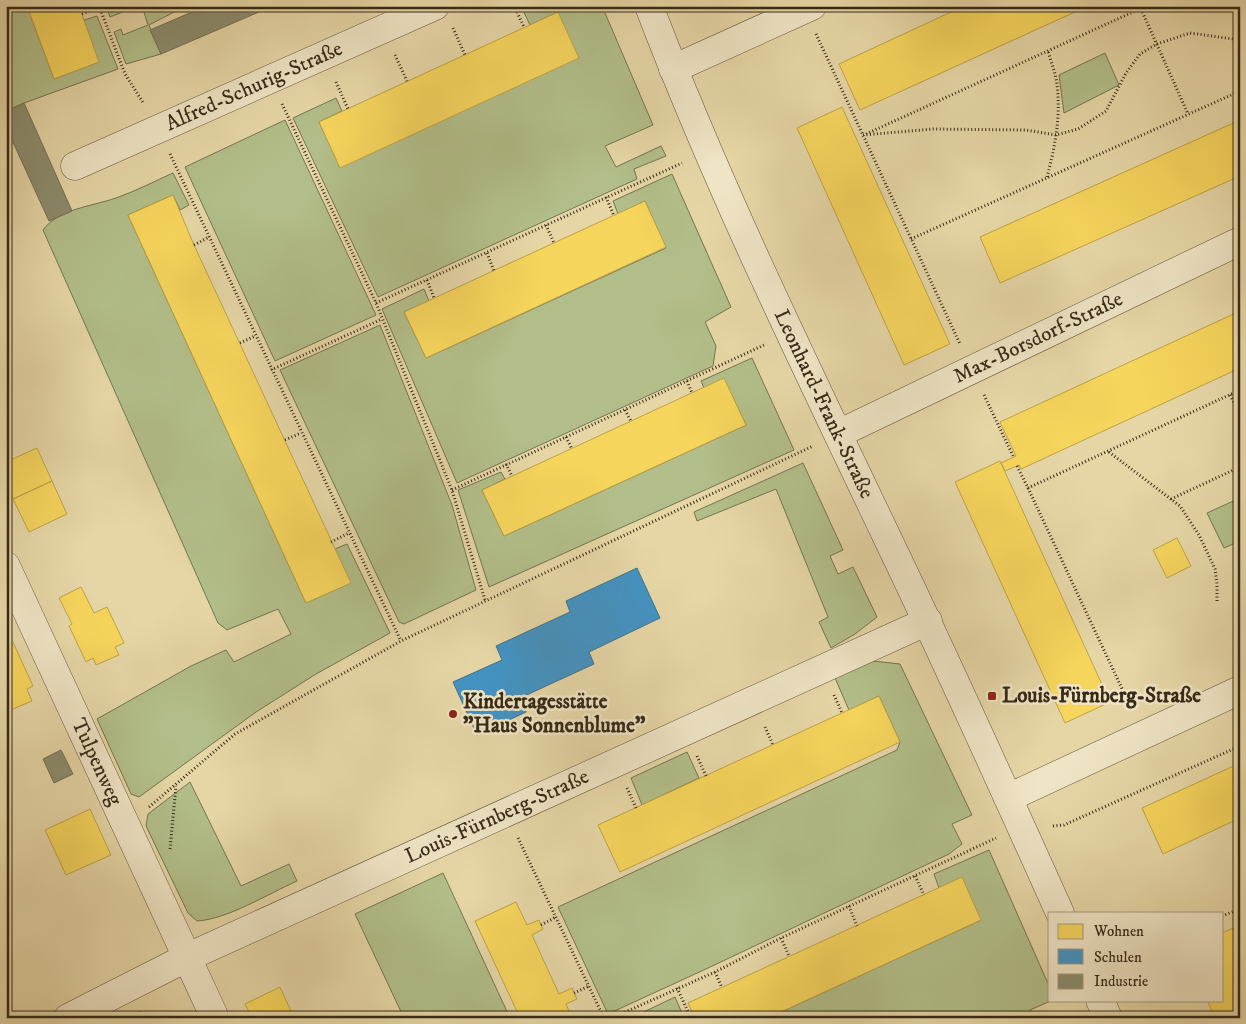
<svg xmlns="http://www.w3.org/2000/svg" width="1246" height="1024" font-family="'IM FELL DW Pica',serif">
  <style>
    .green { fill: #b2be89; stroke: #747450 }
    .homes { fill: #f6d55c; stroke: #bda247 }
    .schools { fill: #4393c3; stroke: #3f748f }
    .industry { fill: #8c8c6e; stroke: #726f54 }
    .lines { fill: none; stroke-linecap: round; stroke-linejoin: round }
    .minor-casing { stroke: #63553b; stroke-width: 29 }
    .path { stroke: #372a17; stroke-width: 3; stroke-dasharray: 1 2.5; stroke-linecap: butt }
    .minor { stroke: #efe4c5; stroke-width: 28 }
    .poi-dot { fill: #8f2418; stroke: #efe4c5; stroke-width: 2 }
    .labels { text-anchor: middle; dominant-baseline: central; stroke-width: 5; stroke-linejoin: round; paint-order: stroke }
    .street-label { font-size: 21px; fill: #372a17; stroke: #efe4c5 }
    .poi-label { font-size: 21px; font-weight: bold; fill: #372a17; stroke: #efe4c5; text-anchor: start }
  </style>
  <rect width="100%" height="100%" fill="#e6d6a6"/>
  <filter id="stains"><feTurbulence type="fractalNoise" baseFrequency=".004" numOctaves="4"/><feColorMatrix values="0 0 0 0 .2 0 0 0 0 .09 0 0 0 0 .02 0 0 0 .5 -.17"/></filter>
  <radialGradient id="worn" r=".72"><stop offset=".6" stop-color="#630" stop-opacity="0"/><stop offset="1" stop-color="#630" stop-opacity=".3"/></radialGradient>
  <path class="green" d="M6,6H27L54,79L98,62L84,20L97,16L118,69L24,103L6,111Z
    M106,6H138L110,17Z
    M142,6H186L149,25L161,54L126,64L114,32L121,29L123,35L148,25Z
    M521,6H602L653,125L605,146L616,167L661,146L666,156L634,169L637,179L378,297L293,118L336,98L342,111L319,122L340,167L558,12L530,25Z
    M1105,53L1119,85L1064,113L1059,75Z
    M285,120L376,315L275,361L185,167Z
    M173,173L189,205L180,210L173,195L128,215L306,603L350,583L335,549L347,544L390,633L316,674L256,712L139,797L131,794L97,719L191,666L226,650L234,662L291,634L278,609L227,630L218,623L43,230C58,209 93,206 116,198C136,191 155,181 173,173Z
    M672,174L731,307L705,322L716,346L713,366L457,483L382,309L424,289L429,301L404,312L426,358L666,248L645,201L618,214L613,201Z
    M380,325L452,505L476,590L404,624L399,622L280,370Z
    M752,358L794,450L489,587L458,490L501,472L505,479L482,490L504,536L746,425L724,379L704,388L701,381Z
    M803,463L843,550L830,556L838,574L853,567L877,617L855,634L831,648L819,622L828,617L776,489L697,521L694,512Z
    M1240,498V541L1224,548L1207,513Z
    M873,661L900,664L972,815L952,824L962,844L949,854L706,969L608,1014L558,907L897,750L900,742L879,696L849,710L835,678Z
    M687,752L699,778L642,805L631,778Z
    M190,782L241,886L289,864L297,881C268,894 228,919 197,921L188,913L146,826L148,814Z
    M989,850L1050,988V1000H1053L1030,1010L1033,1018H768L981,920L939,888L934,874Z
    M443,873L510,1018H404L355,914Z
    M675,997L684,1018H631Z"/>
  <path class="homes" d="M27,6H79L99,62L54,79Z
    M964,6H1088L860,110L839,64Z
    M558,12L579,58L340,168L319,122Z
    M842,107L950,344L904,365L797,128Z
    M1240,120V176L1000,283L980,237Z
    M173,195L194,245L351,583L306,603L128,215Z
    M645,201L666,247L426,358L404,312Z
    M1240,311V368L1021,469L1019,465L1005,471L1001,463L1016,456L1000,422Z
    M724,378L746,425L504,536L482,490Z
    M37,448L52,481L13,499L6,483V462Z
    M1000,461L1110,702L1065,723L955,482Z
    M52,481L67,514L29,532L13,499Z
    M1177,538L1191,566L1167,578L1153,550Z
    M81,587L94,613L107,607L124,643L115,647L119,655L96,665L93,658L86,662L69,626L72,624L59,598Z
    M6,627L33,686L27,689L32,701L8,711L6,708Z
    M879,696L900,742L620,872L598,825Z
    M1240,763V818L1163,854L1142,808Z
    M90,809L111,855L66,875L45,830Z
    M962,877L981,920L768,1018H695L688,1003Z
    M516,902L527,925L539,920L541,925L543,929L532,935L559,994L572,988L577,999L566,1004L572,1018H520L475,921Z
    M1233,928L1240,942V1018H1215L1207,1000H1222V933Z
    M280,987L294,1018H252L245,1004Z"/>
  <path class="schools" d="M637,568L660,618L589,652L594,664L520,698L526,712L477,735L453,682L502,660L496,646L570,612L566,601Z"/>
  <path class="industry" d="M206,6H273L161,54L150,30Z
    M24,103L72,211L49,221L6,127V111Z
    M61,750L73,774L54,783L43,759Z
    M140,1011L143,1018H127Z"/>
  <g class="lines">
    <g class="minor-casing">
      <g id="minor">
        <path id="s1" d="M649,6C720,193 809,373 895,554C952,673 1006,793 1060,913"/>
        <path d="M673,69L812,6"/>
        <path id="s2" d="M75,166L435,6"/>
        <path id="s3" d="M838,434L1240,241"/>
        <path id="s4" d="M6,566L215,1018"/>
        <path d="M1008,798L1240,690"/>
        <path d="M1100,1000L1108,1018"/>
        <path id="s5" d="M68,1018L188,957L928,621"/>
      </g>
    </g>
    <path class="path" d="M99,6L125,74L144,104
      M514,6L524,27
      M1141,9L1188,114
      M82,14L100,7
      M453,28L465,55
      M816,34L960,344
      M395,55L407,81
      M336,82L348,109
      M282,104L376,303L452,490L485,600
      M866,134L1146,6
      M863,135L933,129L1026,130L1056,135L1078,129L1106,111L1126,73L1140,54L1157,44L1190,33L1240,40
      M170,154L401,641
      M1047,177C1055,147 1061,116 1057,85C1056,74 1051,62 1048,51
      M606,197L614,216
      M546,225L554,243
      M911,239L1240,91
      M194,245L209,237
      M487,253L494,271
      M427,280L434,298
      M376,303L682,163
      M240,343L255,336
      M271,370L382,319
      M687,381L692,393
      M984,395L1014,458
      M1230,395L1240,415
      M625,410L631,421
      M566,437L572,449
      M285,440L301,433
      M1109,452L1180,506L1199,535L1215,569L1217,584V601
      M506,464L512,476
      M1017,466L1028,488L1240,390
      M1028,488L1132,710
      M452,490L764,345
      M1171,499L1240,467
      M331,542L349,533
      M834,695L842,713
      M765,727L773,745
      M697,756L706,776
      M627,788L636,808
      M149,807L235,734L401,641L813,446
      M1053,826L1064,825L1240,746
      M518,838L604,1018
      M170,849L176,786
      M915,876L924,895
      M849,906L857,926
      M1238,910L1240,915
      M1222,916L1240,909
      M541,925L556,917
      M781,938L789,956
      M715,972L722,988
      M677,988L691,1018
      M574,993L589,986
      M612,1018L715,972L781,938L996,838"/>
    <use href="#minor" class="minor"/>
  </g>
  <g class="poi-dot">
    <rect x="987" y="691" width="10" height="10" rx="2.5"/>
    <circle cx="453" cy="714" r="5"/>
  </g>
  <g class="labels">
    <g class="street-label">
      <text stroke="none"><textPath href="#s2" startOffset="196">Alfred-Schurig-Straße</textPath></text>
      <text stroke="none"><textPath href="#s3" startOffset="222">Max-Borsdorf-Straße</textPath></text>
      <text stroke="none"><textPath href="#s1" startOffset="435">Leonhard-Frank-Straße</textPath></text>
      <text stroke="none"><textPath href="#s4" startOffset="216">Tulpenweg</textPath></text>
      <text stroke="none"><textPath href="#s5" startOffset="474">Louis-Fürnberg-Straße</textPath></text>
    </g>
    <g class="poi-label">
      <text x="1002" y="696">Louis-Fürnberg-Straße</text>
      <text x="463" y="702">Kindertagesstätte<tspan x="463" dy="24">"Haus Sonnenblume"</tspan></text>
    </g>
  </g>
  <rect width="1246" height="1024" fill="none" stroke="#e6d6a6" stroke-width="25"/>
  <rect x="8" y="8" width="1231" height="1009" fill="none" stroke="#372a17" stroke-width="2.5"/>
  <rect x="12" y="12" width="1221" height="999" fill="none" stroke="#372a17"/>
  <rect x="1048" y="912" width="175" height="90" fill="#efe4c5" stroke="#a59a7f"/>
  <rect x="1058" y="924" width="25" height="15" fill="#f6d55c" stroke="#a59a7f"/>
  <text x="1094" y="936" font-size="15" fill="#372a17">Wohnen</text>
  <rect x="1058" y="949" width="25" height="15" fill="#4393c3" stroke="#a59a7f"/>
  <text x="1094" y="962" font-size="15" fill="#372a17">Schulen</text>
  <rect x="1058" y="974" width="25" height="15" fill="#8c8c6e" stroke="#a59a7f"/>
  <text x="1094" y="986" font-size="15" fill="#372a17">Industrie</text>
  <rect width="100%" height="100%" filter="url(#stains)"/>
  <rect width="100%" height="100%" fill="url(#worn)"/>
</svg>
